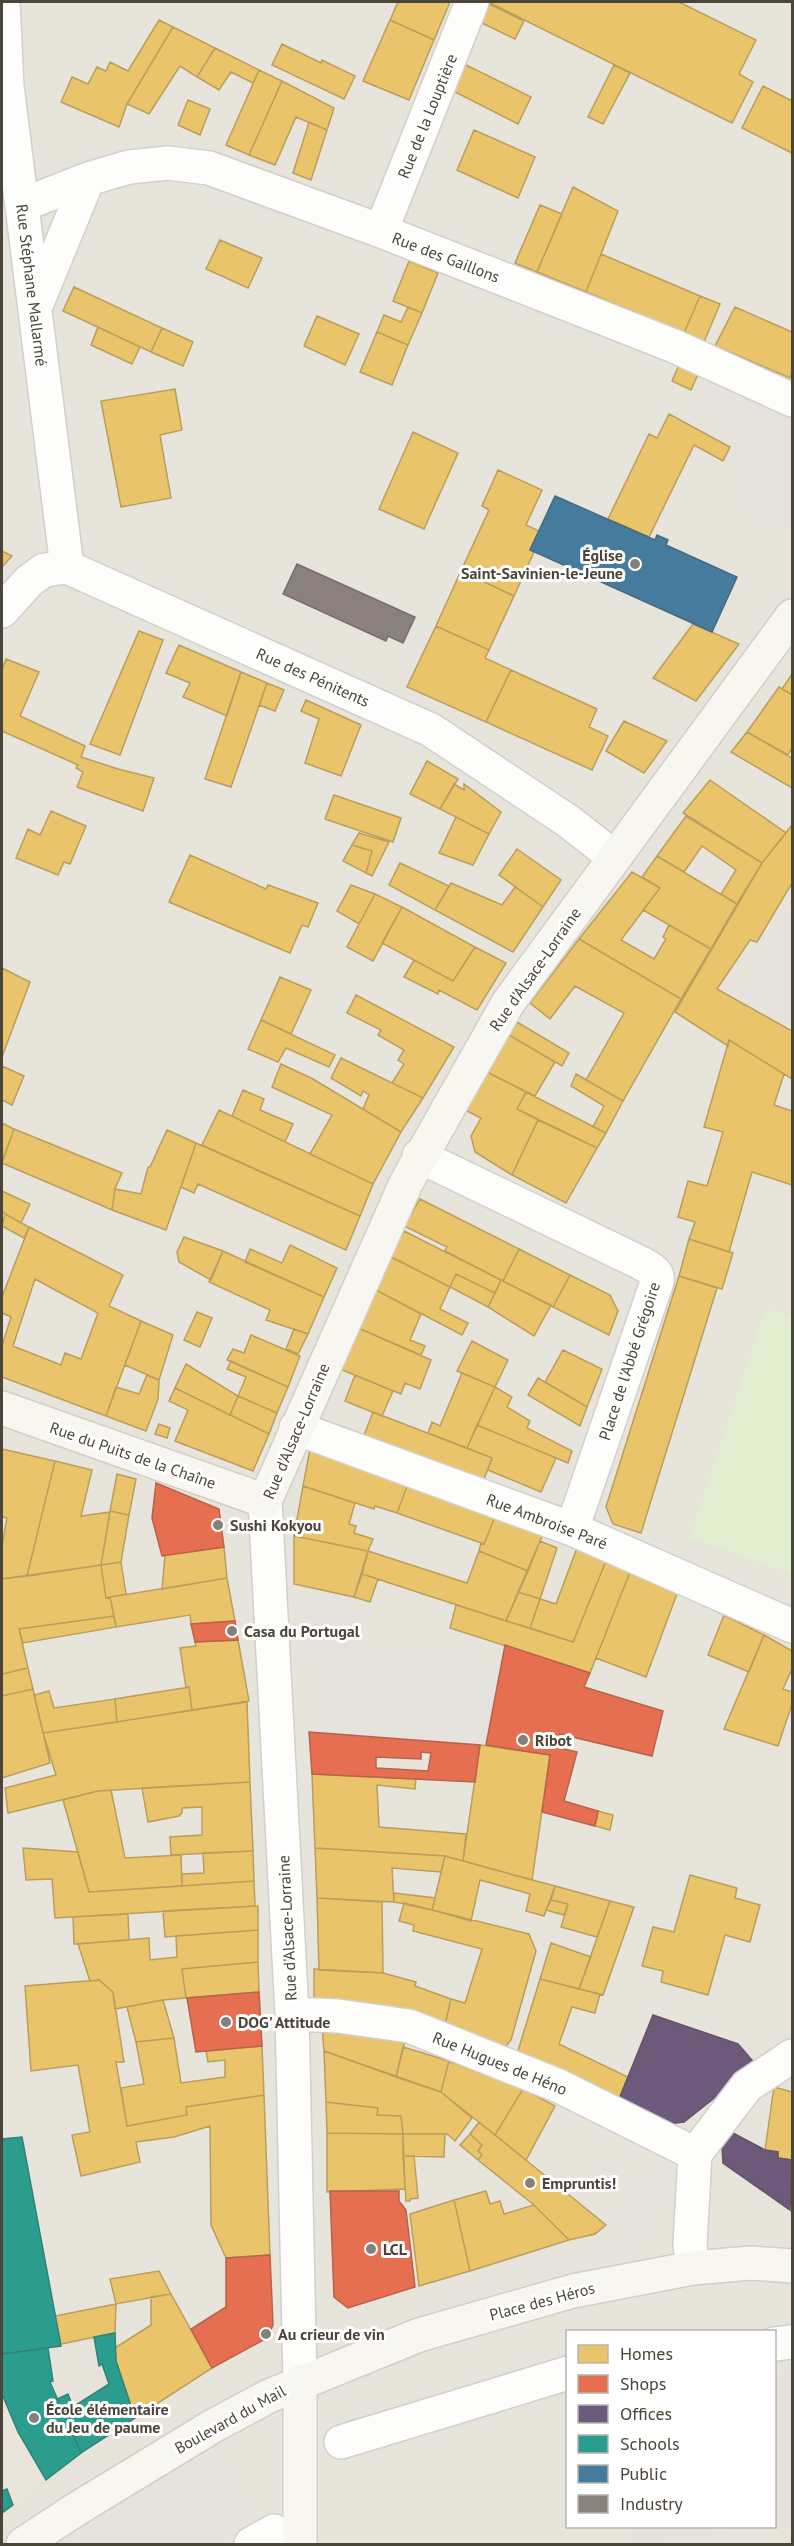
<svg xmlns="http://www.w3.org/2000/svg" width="794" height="2546" font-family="'PT Sans',sans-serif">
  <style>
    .residential { fill: #e7e4dc; fill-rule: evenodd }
    .education { fill: #eae5da }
    .green { fill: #e1eecf }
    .parking { fill: #e6e3df }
    .homes { fill: #e9c46a; stroke: #ba9e5b; stroke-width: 1.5; fill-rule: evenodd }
    .shops { fill: #e76f51; stroke: #b8624a; stroke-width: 1.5; fill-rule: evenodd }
    .offices { fill: #6d597a; stroke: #635366; stroke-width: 1.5 }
    .schools { fill: #2a9d8f; stroke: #348275; stroke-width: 1.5 }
    .public { fill: #457b9d; stroke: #476a7f; stroke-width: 1.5 }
    .industry { fill: #8a817c; stroke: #776f68; stroke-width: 1.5 }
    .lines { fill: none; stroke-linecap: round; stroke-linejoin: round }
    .street-casing { stroke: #d2d0cb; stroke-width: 36 }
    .secondary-casing { stroke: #d3cfc5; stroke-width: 36 }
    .street { stroke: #fdfdfc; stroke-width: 33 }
    .secondary { stroke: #f7f6f1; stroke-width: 33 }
    .poi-dot { fill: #868178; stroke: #fff; stroke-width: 2 }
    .labels { text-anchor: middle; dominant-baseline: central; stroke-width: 6; stroke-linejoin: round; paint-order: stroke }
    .street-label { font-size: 16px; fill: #4b4439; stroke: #fff }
    .poi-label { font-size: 16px; font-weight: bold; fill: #4b4439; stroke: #fff; text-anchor: start }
  </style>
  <rect width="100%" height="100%" fill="#f4f2ee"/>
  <path class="residential" d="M2,2H792V2544H2ZM568,2332H774V2526H568Z"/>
  <path class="education" d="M48,2348L53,2381L50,2383L81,2453L2,2513V2354Z"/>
  <path class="green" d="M766,1309L792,1317V1574L690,1538Z"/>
  <path class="parking" d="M706,379L792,418V530L739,496L753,471L734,434L688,413Z
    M792,901V1026L737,993Z
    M305,1587L354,1597L356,1653L501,1667L486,1745L309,1732Z
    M656,2158L678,2171L625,2254L604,2240Z
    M599,2247L603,2260L433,2313L429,2300Z
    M792,2370V2527L631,2543L630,2527L774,2526L775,2372Z
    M202,2449L232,2484L256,2525L218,2544H79L75,2536Z"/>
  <path class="homes" d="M398,2H450L434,40L390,20Z
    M488,2H679L756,40L739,74L753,82L732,123Z
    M487,3L524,21L515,39L480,22Z
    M159,20L173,27L127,104L119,127L61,102L72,77L88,84L97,67L106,71L110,62L128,71Z
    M390,20L434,40L409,100L363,81Z
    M173,27L215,48L197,77L180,66L149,114L127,104Z
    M282,44L321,63L322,60L355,76L344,99L272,65Z
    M215,48L259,70L253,83L231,72L219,90L197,77Z
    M464,64L531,97L518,124L453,91Z
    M614,65L630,73L603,124L588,117Z
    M259,70L282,81L249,155L226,145Z
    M282,81L334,108L327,130L296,117L275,165L249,155Z
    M763,86L792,101V153L742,128Z
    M188,100L210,109L200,135L178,125Z
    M309,122L327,130L311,180L293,173Z
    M474,130L535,157L518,198L457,170Z
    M573,187L618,211L586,292L537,272Z
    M540,205L562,214L537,272L515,263Z
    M220,240L262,258L248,288L206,269Z
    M601,254L700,296L684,333L586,292Z
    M409,261L438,273L422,313L393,301Z
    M74,287L162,328L151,352L63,311Z
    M700,296L720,304L704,342L684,333Z
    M408,307L422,313L408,345L377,332L384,315L401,322Z
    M735,307L792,332V373L790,378L715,346Z
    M317,316L359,334L345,365L304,346Z
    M98,327L140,347L132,364L91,345Z
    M162,328L193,342L183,366L151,352Z
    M377,332L408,345L392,385L360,372Z
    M679,365L698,374L691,390L672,381Z
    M175,389L182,430L160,435L171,498L121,507L101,401Z
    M669,414L730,447L723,461L694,445L649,537L608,519L649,434L657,438Z
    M413,432L458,453L424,529L379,509Z
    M498,470L542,490L526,525L539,531L530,550L534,552L514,596L461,571L489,510L482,506Z
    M2,551L12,556L2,567Z
    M461,571L514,596L489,650L436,626Z
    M693,624L739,644L696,701L653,678Z
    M436,626L489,650L485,658L511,670L486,722L407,687Z
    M139,631L163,640L120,755L90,744Z
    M179,645L241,672L227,716L183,697L190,683L166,673Z
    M6,659L39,672L20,716L85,746L81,757L118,769L154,778L143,811L77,787L83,772L76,768L78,765L2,731V670Z
    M511,670L597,709L589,727L608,736L592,770L486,722Z
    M241,672L267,683L231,787L205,779Z
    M792,674V695L782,689Z
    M267,683L284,690L275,711L259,705Z
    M779,687L792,695V748L788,755L747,732Z
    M306,700L361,725L341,776L305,763L319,719L301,711Z
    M624,721L667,741L644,773L606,751Z
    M747,732L792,758V788L731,752Z
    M427,761L458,779L440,809L410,794Z
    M710,780L786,833L762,863L683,813Z
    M454,784L464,790V784L501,812L489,834L440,809Z
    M334,795L401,818L393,842L325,819Z
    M51,811L86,826L70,864L64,862L58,875L16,858L28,829L40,835Z
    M686,816L762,863L737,904L721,894L736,870L702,846L684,872L657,856Z
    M456,817L489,834L473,865L439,853Z
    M792,825V883L757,942L750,940L717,989L792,1031V1079L729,1040L728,1046L675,1012L762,863Z
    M359,833L389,842L372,876L366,873L372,851L352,845Z
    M352,845L372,851L366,873L343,861Z
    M517,849L561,880L543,907L499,875Z
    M190,855L266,889L268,885L318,903L308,927L302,925L290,953L169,902Z
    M657,856L737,904L711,949L643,910L660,888L642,877Z
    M400,863L449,886L435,910L389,885Z
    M632,872L660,888L621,940L654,959L666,939L663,937L669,925L711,949L681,999L579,939Z
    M451,883L502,905L515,887L543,907L513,952L435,910Z
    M351,885L375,894L359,924L337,911Z
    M375,894L402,907L373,961L347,947Z
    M402,907L475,947L453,981L382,943Z
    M579,939L681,999L623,1101L586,1080L624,1013L575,986L550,1019L530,1003Z
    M475,947L506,963L477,1010L439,990L438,994L404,977L414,960L453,981Z
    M2,968L30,982L2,1057Z
    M280,977L311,990L291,1034L261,1020Z
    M356,995L454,1047L423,1098L392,1083L404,1064L398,1060L404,1050L378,1035L381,1030L347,1013Z
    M261,1020L335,1055L329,1067L286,1048L278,1062L248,1049Z
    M517,1022L569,1053L562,1066L509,1035Z
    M509,1035L555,1062L535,1096L487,1072Z
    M729,1040L784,1074L774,1105L792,1111V1185L752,1172L729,1252L689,1239L695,1222L678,1217L688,1181L707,1186L723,1132L704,1127Z
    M341,1058L423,1098L401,1132L363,1109L369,1095L363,1091L361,1096L331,1078Z
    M281,1064L313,1079L401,1132L373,1184L310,1154L332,1115L272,1087Z
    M2,1066L24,1076L12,1105L2,1100Z
    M487,1072L526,1092L517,1109L538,1120L512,1175L475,1152L471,1136L481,1118L465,1110Z
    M576,1074L623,1101L606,1133L593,1127L604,1106L571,1086Z
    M243,1090L264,1099L260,1110L293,1124L285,1142L232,1116Z
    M526,1092L606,1133L597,1148L517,1109Z
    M219,1110L373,1184L360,1216L202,1145Z
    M538,1120L597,1148L566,1203L512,1175Z
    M2,1123L14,1129L2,1162Z
    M14,1129L122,1173L115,1189L112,1210L2,1163Z
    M167,1130L196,1143L166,1230L112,1210L115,1189L141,1194L148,1167H150Z
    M196,1143L360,1216L346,1250L198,1184L194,1193L181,1187Z
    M2,1191L30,1204L21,1223L2,1212Z
    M420,1199L519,1249L503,1281L445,1251L447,1247L404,1226Z
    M5,1214L29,1227L24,1238L2,1226Z
    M29,1227L123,1275L109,1306L141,1321L106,1416L2,1377V1346L11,1317L2,1313V1297ZM35,1279L98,1313L81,1359L65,1353L61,1365L13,1346Z
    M404,1231L501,1280L495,1293L456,1274L450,1287L390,1256Z
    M184,1237L223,1251L211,1280L179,1262L177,1252Z
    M689,1239L733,1253L722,1289L679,1276Z
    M290,1245L337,1268L324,1297L245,1262L250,1249L282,1263Z
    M519,1249L570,1275L553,1307L503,1281Z
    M223,1251L324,1297L308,1334L266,1320L270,1310L209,1282Z
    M389,1256L450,1287L440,1309L468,1323L462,1335L374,1289Z
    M456,1274L495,1293L488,1307L450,1287Z
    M570,1275L610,1295L618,1311L609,1335L553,1307Z
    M679,1276L717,1288L641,1533L613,1524L606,1507Z
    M501,1280L551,1305L534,1336L488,1307Z
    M374,1289L421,1314L410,1340L425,1346L421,1355L358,1328Z
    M197,1312L212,1318L200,1347L184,1340Z
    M141,1321L173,1335L159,1380L125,1365Z
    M358,1328L431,1360L420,1389L405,1383L401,1394L340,1369Z
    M294,1329L308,1334L298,1354L286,1349Z
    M251,1335L300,1356L288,1387L227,1360L233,1349L244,1353Z
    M472,1341L508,1360L495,1387L457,1371Z
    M563,1350L602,1369L587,1407L545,1382Z
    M231,1361L288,1387L277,1413L238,1396L246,1377L227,1369Z
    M186,1364L238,1396L230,1415L175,1388Z
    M462,1373L495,1387L467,1448L428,1433L432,1422L440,1426Z
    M147,1375L159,1380L158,1399L146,1431L106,1416L116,1387L139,1394Z
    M355,1375L393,1391L382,1416L345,1401Z
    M538,1378L587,1407L580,1426L528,1395Z
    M495,1387L512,1397L507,1407L530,1421L527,1428L572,1451L568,1463L477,1425Z
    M175,1388L269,1434L253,1471L175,1441L188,1410L169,1401Z
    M238,1396L277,1413L269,1434L230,1415Z
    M373,1412L492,1458L481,1487L363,1438Z
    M159,1424L170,1428L167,1438L155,1434Z
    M477,1425L556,1458L541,1492L488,1470L492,1458L467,1448Z
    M311,1444L409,1481L397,1513L375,1506L374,1509L303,1486Z
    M2,1449L55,1461L27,1576L2,1579V1545L7,1518L2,1517Z
    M55,1461L92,1470L81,1516L110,1512L101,1565L27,1576Z
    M117,1474L136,1479L129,1515L110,1511Z
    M409,1481L496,1514L484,1544L397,1513Z
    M303,1486L355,1503L349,1524L356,1526L354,1533L373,1539L368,1551L294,1536Z
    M110,1511L129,1515L121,1562L101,1565Z
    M496,1514L543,1534L528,1571L479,1551L481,1543L484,1544Z
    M294,1536L368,1551L354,1597L294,1584Z
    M540,1541L557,1548L540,1599L518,1592Z
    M224,1547L227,1578L162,1589L165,1555Z
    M577,1548L606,1561L573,1642L530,1628L540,1599L556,1604Z
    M368,1551L467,1583L479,1551L528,1571L506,1621L362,1574Z
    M606,1561L630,1572L590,1673L450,1628L456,1605L573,1642Z
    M121,1562L126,1594L106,1598L101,1565Z
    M101,1565L106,1598L110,1597L114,1616L19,1629L28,1668L2,1674V1579Z
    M630,1572L677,1594L646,1677L596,1658Z
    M362,1574L378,1579L370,1602L354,1597Z
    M227,1578L235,1621L191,1624L190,1615L116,1627L110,1597Z
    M518,1592L540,1599L530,1628L506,1621Z
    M724,1615L764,1635L749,1672L708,1655Z
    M114,1616L116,1627L23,1643L19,1629Z
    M764,1635L792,1651V1669L783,1689L792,1692V1704L778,1746L724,1729Z
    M238,1640L249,1701L192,1710L189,1687L186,1688L180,1648L196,1646L195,1642Z
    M28,1668L33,1689L2,1696V1674Z
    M189,1687L192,1710L117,1722L115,1699Z
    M33,1689L50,1763L2,1778V1696Z
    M49,1691L54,1708L115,1699L117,1722L43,1733L34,1695Z
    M247,1702L250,1782L98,1791L8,1813L5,1788L56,1775L43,1733Z
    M480,1745L550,1755L532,1880L463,1861Z
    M312,1774L416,1779L415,1789L377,1785L379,1827L466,1834L463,1861L445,1856L315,1848Z
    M250,1782L253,1851L171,1855L170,1837L202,1835V1807L182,1808V1813L179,1816L148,1822L142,1788Z
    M111,1790L125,1858L181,1855L182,1886L89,1892L63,1800L98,1791Z
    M598,1811L613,1815L610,1830L595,1826Z
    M23,1848L78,1852L89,1892L254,1881L255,1906L55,1918L52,1879L26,1880Z
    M315,1848L415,1854L445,1856L441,1872L392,1868L394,1902L317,1898Z
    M253,1851L254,1881L182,1886V1874L204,1873L203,1853Z
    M445,1856L555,1886L544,1916L526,1911L530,1894L480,1880L471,1921L432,1910Z
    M690,1875L737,1888L735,1898L760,1905L750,1942L725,1935L708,1995L661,1982L663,1971L642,1966L653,1927L674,1932Z
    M555,1886L610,1901L597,1937L561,1927L568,1904L551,1900Z
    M394,1893L435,1898L432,1910L394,1902Z
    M317,1898L382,1902L383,1973L319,1970Z
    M551,1900L568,1904L564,1915L546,1910Z
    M610,1901L634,1907L603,1995L579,1989Z
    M404,1903L529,1934L536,1951L511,2040L505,2047L444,2029L451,1999L465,2003L482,1949L413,1931L414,1925L399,1921Z
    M258,1906V1930L165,1937L163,1911Z
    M128,1914L129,1940L74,1944L73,1917Z
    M258,1930V1962L182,1969L186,1998L163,2000L115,2009L113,1992L99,1980L90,1981L78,1944L149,1938L150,1960L177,1957L176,1936Z
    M551,1943L591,1957L579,1989L540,1979Z
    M258,1962L259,1992L186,1998L182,1969Z
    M314,1969L383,1973L416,1982L415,1986L451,1999L444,2029L314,2007Z
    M540,1979L600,1994L595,2013L572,2007L559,2044L628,2077L617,2104L517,2054Z
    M99,1980L113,1992L124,2062H116L127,2126L187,2115L186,2107L264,2095L270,2255L226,2258L211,2225L210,2126L174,2137L136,2142L140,2162L81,2176L72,2135L90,2132L78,2065L31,2071L25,1986Z
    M163,2000L174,2038L136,2042L127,2007Z
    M322,2026L407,2033L396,2077L324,2051Z
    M174,2038L181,2083L225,2077V2060L208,2062L206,2051L262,2046L264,2095L186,2107L187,2115L127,2126L121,2088L144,2084L136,2042Z
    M403,2047L449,2061L441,2092L396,2077Z
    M324,2051L441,2092L472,2118L455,2141L447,2134H403L401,2116L377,2115L378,2108L326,2102Z
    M449,2061L523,2089L495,2135L441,2092Z
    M774,2087L792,2092V2160L778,2158V2152L765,2150Z
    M523,2089L555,2106L526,2160L495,2135Z
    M326,2102L378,2108L377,2115L401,2116L403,2134L327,2133Z
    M479,2122L526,2160L606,2225L595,2234L569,2240L534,2205L478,2160L482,2155L478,2151L482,2145L470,2134Z
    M327,2133L403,2134L405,2189L327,2192Z
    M403,2134H445L444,2157L403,2156Z
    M470,2134L482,2145L478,2151L482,2155L478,2160L460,2145Z
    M403,2156H414L418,2198L410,2199V2201H406Z
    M486,2191L490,2204L500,2201L504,2214L534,2205L569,2240L470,2271L454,2200Z
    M454,2200L470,2271L419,2286L410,2214Z
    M159,2271L171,2294L116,2304L110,2279Z
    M171,2294L212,2368L135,2418L116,2361L115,2348L151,2325V2297Z
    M116,2304L115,2333L61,2344L55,2316Z"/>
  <path class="shops" d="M156,1483L219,1509L224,1547L162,1556L152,1518Z
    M235,1621L238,1640L195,1642L191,1624Z
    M505,1645L590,1673L584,1687L663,1711L652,1756L560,1734L556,1747L577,1752L564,1801L598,1811L595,1826L542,1812L550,1755L486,1745Z
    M309,1732L480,1745L475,1782L312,1774ZM421,1752L431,1753L428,1771L376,1768V1757L421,1759Z
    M259,1992L262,2046L196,2052L187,1998Z
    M330,2191H399V2201L406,2210L415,2287L348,2308L334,2297Z
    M270,2255L273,2325L267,2338L212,2368L191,2329L226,2307V2258Z"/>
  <path class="offices" d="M653,2015L738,2044L756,2065L684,2122L668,2124L617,2104Z
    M731,2132L765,2150L778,2152V2158L792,2160L790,2210L723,2163L722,2147Z"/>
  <path class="schools" d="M22,2137L61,2346L2,2354V2139Z
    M115,2333L116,2361L135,2418L81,2453L57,2399L68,2394L73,2407L109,2384L102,2364L99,2366L94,2337Z
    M48,2348L53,2381L50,2382L81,2453L46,2480L18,2432L2,2394V2354Z
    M7,2489L13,2505L2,2513V2491Z"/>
  <path class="public" d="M555,496L655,540L657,535L668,540L666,545L737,577L712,632L530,550Z"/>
  <path class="industry" d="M297,564L415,617L403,643L388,636L386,641L283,594Z"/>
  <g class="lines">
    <g class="street-casing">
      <path id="street" d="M3,2L7,86L67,567
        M22,205L88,179L129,167L168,163L209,168L381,231L674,346L792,400
        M381,231L472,2
        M35,308L88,179
        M2,611L29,581L44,570L67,567L431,730L568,821L614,857
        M419,1156L641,1263C651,1269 661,1272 656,1285L572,1529
        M296,1428L572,1529L792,1626
        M265,1501L292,2014L300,2382
        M292,2014L338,2016L409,2026L559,2086L695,2154
        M693,2268L690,2245L695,2154L747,2086L792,2056
        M774,2344L792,2342
        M341,2442L568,2373
        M251,2544L274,2531"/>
    </g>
    <g class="secondary-casing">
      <path id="secondary" d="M2,1408L265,1501L406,1183L508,1003L792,616
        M23,2544L75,2510L213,2426L269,2396L419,2335L573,2291L693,2268L751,2263L792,2266
        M300,2544V2382"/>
    </g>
    <use href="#street" class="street"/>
    <use href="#secondary" class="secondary"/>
  </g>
  <g class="poi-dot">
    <circle cx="635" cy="564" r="6"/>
    <circle cx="218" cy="1525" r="6"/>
    <circle cx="232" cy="1631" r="6"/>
    <circle cx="523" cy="1740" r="6"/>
    <circle cx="226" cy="2022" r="6"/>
    <circle cx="530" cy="2183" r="6"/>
    <circle cx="371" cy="2249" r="6"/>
    <circle cx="266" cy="2334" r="6"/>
    <circle cx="34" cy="2418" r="6"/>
  </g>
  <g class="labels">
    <g class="street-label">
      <text transform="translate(427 116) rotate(-68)">Rue de la Louptière</text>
      <text transform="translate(446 257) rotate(21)">Rue des Gaillons</text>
      <text transform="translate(32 285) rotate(83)">Rue Stéphane Mallarmé</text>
      <text transform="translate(313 677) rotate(24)">Rue des Pénitents</text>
      <text transform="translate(535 969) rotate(-55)">Rue d'Alsace-Lorraine</text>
      <text transform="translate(629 1361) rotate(-72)">Place de l'Abbé Grégoire</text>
      <text transform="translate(296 1431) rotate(-67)">Rue d'Alsace-Lorraine</text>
      <text transform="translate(133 1455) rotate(19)">Rue du Puits de la Chaîne</text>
      <text transform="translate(547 1521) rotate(21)">Rue Ambroise Paré</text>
      <text transform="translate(287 1928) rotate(-93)">Rue d'Alsace-Lorraine</text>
      <text transform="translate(500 2063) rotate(22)">Rue Hugues de Héno</text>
      <text transform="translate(542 2301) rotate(-15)">Place des Héros</text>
      <text transform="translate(230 2419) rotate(-29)">Boulevard du Mail</text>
    </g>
    <g class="poi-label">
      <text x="623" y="555" text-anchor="end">Église<tspan x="623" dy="18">Saint-Savinien-le-Jeune</tspan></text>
      <text x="230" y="1525">Sushi Kokyou</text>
      <text x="244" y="1631">Casa du Portugal</text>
      <text x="535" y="1740">Ribot</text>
      <text x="238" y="2022">DOG' Attitude</text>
      <text x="542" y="2183">Empruntis!</text>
      <text x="383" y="2249">LCL</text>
      <text x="278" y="2334">Au crieur de vin</text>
      <text x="46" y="2409">École élémentaire<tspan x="46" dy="18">du Jeu de paume</tspan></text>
    </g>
  </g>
  <rect width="794" height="2546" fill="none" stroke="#4b4439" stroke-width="6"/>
  <rect x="566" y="2330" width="210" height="198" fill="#ffffff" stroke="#b7b4b0" stroke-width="1.5"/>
  <rect x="578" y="2345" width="30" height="18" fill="#e9c46a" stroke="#b7b4b0" stroke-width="1.5"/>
  <text x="620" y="2360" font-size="18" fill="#4b4439">Homes</text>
  <rect x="578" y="2375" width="30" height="18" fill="#e76f51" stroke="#b7b4b0" stroke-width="1.5"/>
  <text x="620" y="2390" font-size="18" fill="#4b4439">Shops</text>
  <rect x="578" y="2405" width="30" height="18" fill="#6d597a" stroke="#b7b4b0" stroke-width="1.5"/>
  <text x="620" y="2420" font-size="18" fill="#4b4439">Offices</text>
  <rect x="578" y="2435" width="30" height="18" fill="#2a9d8f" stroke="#b7b4b0" stroke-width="1.5"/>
  <text x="620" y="2450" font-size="18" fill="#4b4439">Schools</text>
  <rect x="578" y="2465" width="30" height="18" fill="#457b9d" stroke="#b7b4b0" stroke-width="1.5"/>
  <text x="620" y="2480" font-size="18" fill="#4b4439">Public</text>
  <rect x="578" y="2495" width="30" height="18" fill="#8a817c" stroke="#b7b4b0" stroke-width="1.5"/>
  <text x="620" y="2510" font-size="18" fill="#4b4439">Industry</text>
</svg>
